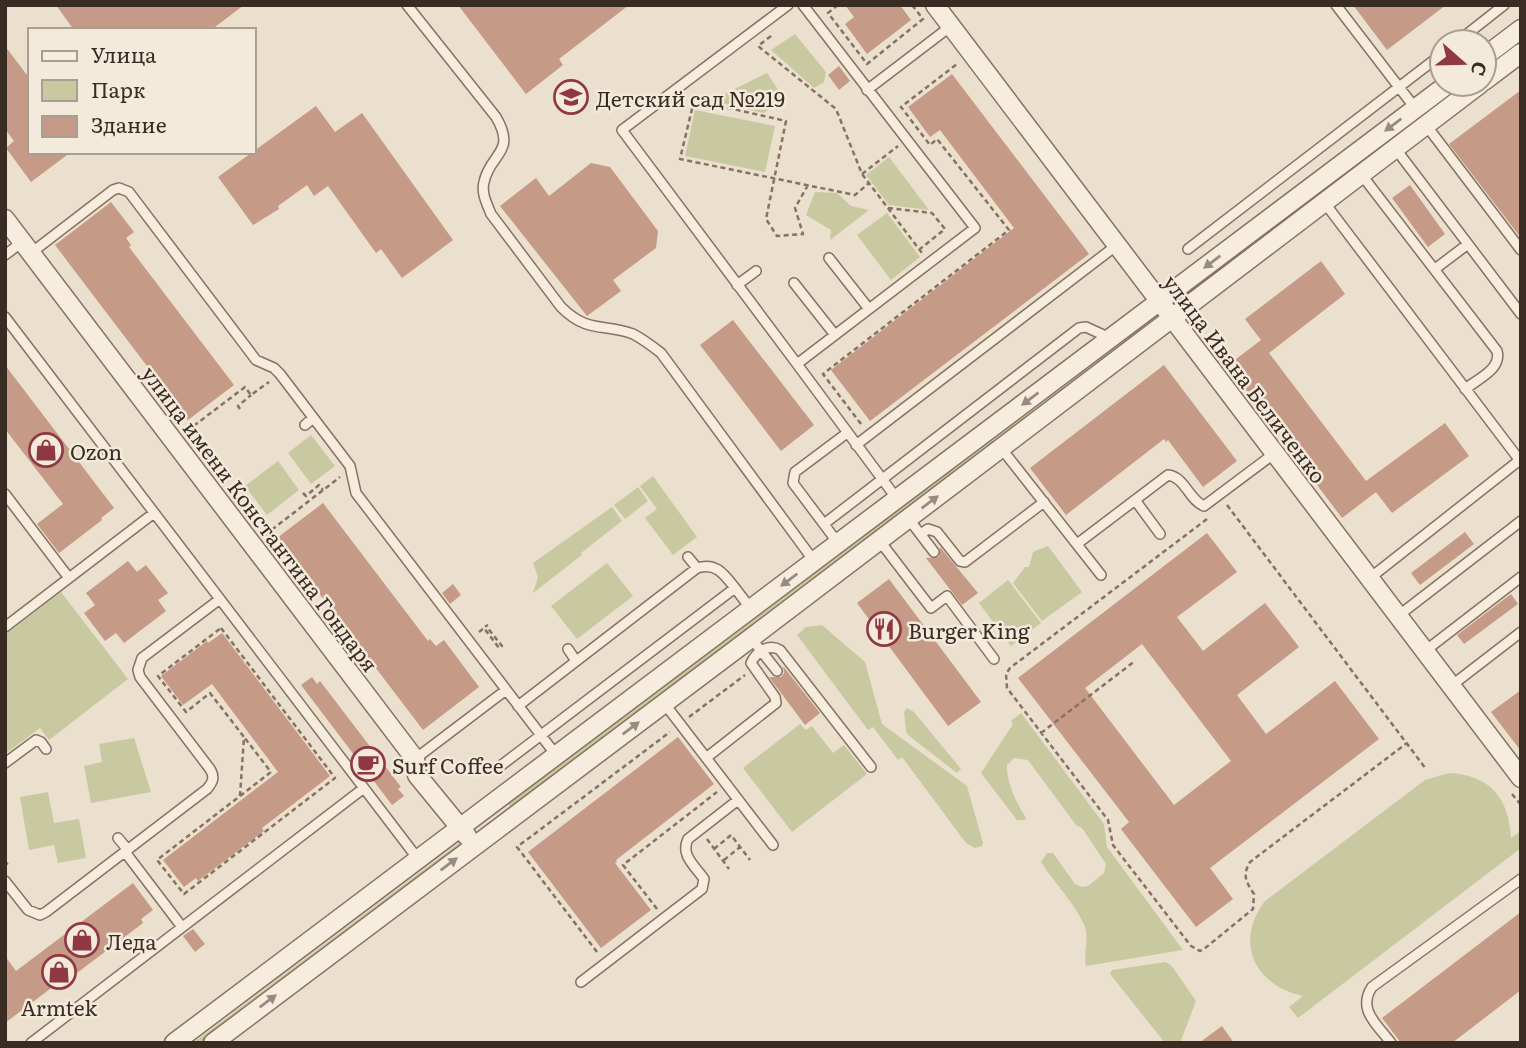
<svg xmlns="http://www.w3.org/2000/svg" width="1526" height="1048" font-family="Literata,serif">
  <style>
    .green { fill: #c8c9a1 }
    .building { fill: #c59a87; fill-rule: evenodd }
    .lines { fill: none; stroke-linecap: round; stroke-linejoin: round }
    .service-casing { stroke: #877262; stroke-width: 12 }
    .minor-casing { stroke: #877262; stroke-width: 21 }
    .path { stroke: #877262; stroke-width: 2.5; stroke-dasharray: 5 3.5; stroke-linecap: butt }
    .service { stroke: #f6eddf; stroke-width: 9 }
    .minor { stroke: #f6eddf; stroke-width: 18 }
    .oneway { fill: #988c81 }
    .labels { text-anchor: middle; dominant-baseline: central; stroke-width: 5; stroke-linejoin: round; paint-order: stroke }
    .poi-label { font-size: 21px; fill: #392c23; stroke: #f3eadc; text-anchor: start }
    .street-label { font-size: 21px; fill: #392c23; stroke: #f3eadc }
  </style>
  <rect width="100%" height="100%" fill="#ebdfcd"/>
  <path class="green" d="M795,34L826,72L824,82L814,88L771,50Z
    M767,73L783,97L764,113L710,101Z
    M695,110L775,126L765,172L685,156Z
    M1412,122L1415,126L1205,285L1201,280Z
    M889,157L929,210L889,205L866,175Z
    M815,192L837,193L851,206L869,210L830,240L831,230L806,215Z
    M887,213L920,257L891,280L857,235Z
    M1141,326L1144,331L512,809L508,804Z
    M311,435L335,466L311,484L288,453Z
    M278,461L299,490L267,515L245,486Z
    M653,476L697,537L673,555L645,518L657,509L640,486Z
    M638,487L648,501L625,519L614,505Z
    M612,507L622,521L581,553L582,555L533,593L538,577L533,563Z
    M1048,546L1082,592L1042,621L1013,583L1025,567H1029L1033,552Z
    M607,563L633,596L577,639L551,606Z
    M1008,580L1041,623L1011,646L979,603Z
    M61,592L128,679L49,740L40,728L5,754V635Z
    M822,625L865,662L882,724L967,786L983,843L982,846L975,848L966,843L902,757L898,760L873,727L868,730L797,635L806,627Z
    M907,708L914,712L961,769L957,773L908,735L906,731L904,712Z
    M1021,713L1104,824L1107,847L1183,950L1086,966C1083,953 1089,940 1085,927C1075,903 1055,884 1041,862L1047,853H1053L1075,884L1082,887L1088,886L1104,873L1106,864L1082,828L1076,825L1028,760L1014,758L1007,765C1006,782 1017,804 1026,818L1025,820H1017L981,773L1013,724L1011,721Z
    M800,724L806,730L812,726L833,753L844,745L867,774L792,832L743,768Z
    M134,738L151,792L91,803L84,766L102,762L99,744Z
    M1449,773C1490,775 1509,798 1511,838L1521,831V848L1298,1018L1289,1007L1303,996C1254,985 1234,942 1265,901L1425,780Z
    M48,792L54,823L79,819L86,858L58,863L54,845L29,850L20,797Z
    M459,843L462,847L203,1043H193Z
    M1165,962L1171,965L1196,1001L1180,1043H1165L1110,974L1112,970Z"/>
  <path class="building" d="M56,5H244L211,30H74Z
    M458,5H629L559,59L563,65L526,94Z
    M845,5H900L911,20L867,54L845,24L854,17Z
    M1353,5H1446L1387,50Z
    M5,46L30,79V152H71L31,182L6,148L14,141L5,129Z
    M839,66L850,81L839,90L828,75Z
    M952,74L1089,254L870,421L831,370L1014,228L940,130L930,137L908,107Z
    M1521,90V238L1449,144Z
    M316,106L335,132L362,113L453,240L402,278L381,249L376,253L328,186L314,196L307,185L278,206L279,209L253,225L218,177Z
    M591,163L610,167L658,231L656,248L613,280L621,291L587,316L500,206L536,178L549,196Z
    M1410,185L1445,234L1428,247L1392,198Z
    M111,202L134,232L126,238L131,245L129,247L234,385L188,420L55,245Z
    M1321,261L1345,294L1269,353L1366,481L1445,423L1469,456L1392,513L1376,492L1342,518L1227,366L1261,340L1245,319Z
    M733,320L814,425L781,451L700,345Z
    M5,365L114,508L101,518L102,520L59,553L37,524L63,504L5,429Z
    M1164,365L1237,461L1203,487L1168,440L1166,442L1164,439L1066,515L1030,468Z
    M323,503L428,641L430,639L436,646L444,640L479,687L423,730L277,538Z
    M1465,532L1474,544L1420,585L1411,573Z
    M1207,533L1237,572L1177,617L1203,651L1265,603L1299,647L1237,695L1266,734L1335,681L1379,739L1210,868L1233,899L1196,927L1121,829L1129,822L1018,678ZM1142,644L1231,761L1174,805L1085,688Z
    M940,547L978,593L962,605L926,558L939,557Z
    M128,561L137,572L146,565L168,593L158,600L166,611L124,643L116,633L105,641L84,613L95,605L86,593Z
    M889,579L981,702L948,726L857,603Z
    M453,584L461,595L450,604L442,593Z
    M1511,594L1518,604L1464,644L1457,635Z
    M222,633L330,776L262,828L264,831L198,881L196,878L184,887L163,860L278,772L212,684L183,705L161,676L207,641L208,643Z
    M783,666L820,713L805,725L769,677H781L784,673Z
    M312,677L317,684L320,681L401,787L398,789L404,796L392,805L301,685Z
    M1521,690V751L1491,712Z
    M678,737L714,784L616,860L617,862L615,863L651,910L601,948L528,852Z
    M133,883L153,910L141,919L143,923L77,973L75,970L5,1023V956L16,971Z
    M1521,912V990L1452,1043H1401L1382,1018Z
    M193,929L205,944L195,952L183,936Z
    M1222,1026L1234,1043H1199Z"/>
  <g class="lines">
    <g class="service-casing">
      <path id="service" d="M407,5L496,117C517,153 490,153 484,182C481,193 487,204 491,214L561,307C588,334 604,323 633,334C643,339 652,346 661,353L814,561
        M788,5L622,130L797,364
        M803,5L975,228L797,364L897,499
        M1336,5L1415,108
        M1457,42L1504,5
        M867,90L951,26
        M1426,125L1521,250
        M1395,148L1521,314
        M1361,174L1497,351C1502,369 1478,379 1465,389
        M1324,202L1521,462
        M1188,249L1442,54
        M31,253L113,190L119,188L129,192L256,360L274,368L280,374L350,466L356,493L556,755
        M5,255L22,242
        M829,258L869,309
        M1435,269L1468,244
        M794,283L835,335
        M737,285L756,271
        M5,317L418,859
        M305,425L313,418
        M856,445L1117,245
        M1001,448L1101,575
        M5,494L69,578
        M1135,500L1160,534
        M908,518L934,552
        M824,524L1079,328L1086,327L1110,338
        M921,534L928,529L937,532L960,561L965,562L1044,502
        M879,540L931,608L947,596L994,659
        M838,543L793,483L795,472L847,433
        M1077,544L1168,475C1185,477 1189,500 1204,506L1275,453
        M688,557L697,568
        M1370,578L1521,459
        M1398,616L1521,521
        M5,627L154,513
        M751,638L777,671
        M568,649L576,661
        M1425,651L1521,577
        M1451,686L1521,632
        M664,703L773,845
        M518,706L697,568C716,562 724,574 735,588
        M706,758L776,703L775,697L751,663C756,652 769,643 780,650L871,767
        M415,759L506,690
        M5,763L36,740L41,742L46,749
        M499,767L735,588L751,609
        M118,838L128,850
        M125,852L182,927
        M5,881L28,910L40,915L46,912L207,789C213,782 215,777 210,769L140,677L138,670L142,658L220,599
        M581,982L702,889L704,879C695,866 680,855 688,839L738,800
        M31,1043L364,788
        M1391,1043C1377,1024 1357,1010 1372,987L1521,879"/>
    </g>
    <g class="minor-casing">
      <path id="minor" d="M935,5L1521,778
        M1484,57L1521,29
        M1484,81L1521,53
        M5,219L415,759L417,775L467,836
        M174,1043L1448,84
        M213,1043L751,638L1480,84"/>
    </g>
    <path class="path" d="M838,5L828,13L867,64L923,19L912,5
      M771,36L758,46L836,109L862,174L922,253
      M862,174L898,146
      M808,185L795,208L803,234L777,236L766,219L786,121L702,102L692,109L680,159L855,195L869,183
      M888,208L932,213L945,229L920,249
      M240,409L238,406L251,395
      M861,424L823,374L1009,230L937,139L930,145L901,107L957,64
      M187,431L245,387L251,395L269,382
      M303,493L306,496L319,485L323,490
      M1227,505L1426,769
      M1207,519L1010,668L1006,674L1007,688L1108,820L1113,845L1191,946L1200,951L1204,949L1253,909L1254,894C1246,882 1242,875 1250,862L1407,743
      M265,535L340,477
      M221,628L335,778L184,894L157,860L240,796L244,737L210,693L186,712L158,676Z
      M479,632L484,628L499,648L502,646L486,626L488,625
      M689,717L745,675
      M1041,733L1135,661
      M1512,794L1521,805
      M240,796L271,772L244,737
      M707,839L729,869
      M714,849L731,835L750,860
      M724,860L740,847
      M5,865L8,863
      M657,909L623,865L717,792
      M597,952L517,847L670,732"/>
    <use href="#service" class="service"/>
    <use href="#minor" class="minor"/>
  </g>
  <defs><path id="oneway-solid" d="M-6-.8H1V-3.2L6.5 0L1 3.2V.8H-6Z" transform="scale(1.75)"/></defs>
  <g class="oneway">
    <use href="#oneway-solid" transform="translate(1393 125) rotate(143)"/>
    <use href="#oneway-solid" transform="translate(1212 262) rotate(143)"/>
    <use href="#oneway-solid" transform="translate(1030 399) rotate(143)"/>
    <use href="#oneway-solid" transform="translate(930 502) rotate(-37)"/>
    <use href="#oneway-solid" transform="translate(789 580) rotate(143)"/>
    <use href="#oneway-solid" transform="translate(631 728) rotate(-37)"/>
    <use href="#oneway-solid" transform="translate(449 864) rotate(-37)"/>
    <use href="#oneway-solid" transform="translate(268 1001) rotate(-37)"/>
  </g>
  <defs>
    <g id="school-ring" transform="scale(1.75)"><circle r="9.5" fill="#f3eadc" stroke="#903842" stroke-width="1.5"/><path d="M0-5L7-2L0 1L-7-2ZM-4 1L0 2.5L4 1V4Q0 6-4 4Z" fill="#903842"/></g>
    <g id="shop-ring" transform="scale(1.75)"><circle r="9.5" fill="#f3eadc" stroke="#903842" stroke-width="1.5"/><path d="M-5-2.5h2.3a2.7 3.5 0 0 1 5.4 0H5L5.5 6h-11ZM-1.5-2.5h3a1.5 2.3 0 0 0-3 0Z" fill="#903842"/></g>
    <g id="restaurant-ring" transform="scale(1.75)"><circle r="9.5" fill="#f3eadc" stroke="#903842" stroke-width="1.5"/><path d="M-5-6h1v4h1v-4h1v4h1v-4h1v5L-1.5 .5V6h-2V.5L-5-1ZM5-6V6H3V1.5H1.5Q1.5-4 5-6Z" fill="#903842"/></g>
    <g id="cafe-ring" transform="scale(1.75)"><circle r="9.5" fill="#f3eadc" stroke="#903842" stroke-width="1.5"/><path d="M-5.5-4.5H6V0H3Q3 3.5 0 3.5H-2.5Q-5.5 3.5-5.5 0ZM3-3.2v2h1.7v-2ZM-6 4.5H4V6H-6Z" fill="#903842"/></g>
  </defs>
  <g fill-rule="evenodd">
    <use href="#school-ring" x="571" y="97"/>
    <use href="#shop-ring" x="46" y="450"/>
    <use href="#restaurant-ring" x="884" y="629"/>
    <use href="#cafe-ring" x="368" y="764"/>
    <use href="#shop-ring" x="82" y="940"/>
    <use href="#shop-ring" x="59" y="972"/>
  </g>
  <g class="labels">
    <g class="poi-label">
      <text x="596" y="97">Детский сад №219</text>
      <text x="70" y="450">Ozon</text>
      <text x="908" y="629">Burger King</text>
      <text x="392" y="764">Surf Coffee</text>
      <text x="106" y="940">Леда</text>
      <text x="59" y="1006" text-anchor="middle">Armtek</text>
    </g>
    <g class="street-label">
      <text transform="translate(1246 378) rotate(53)">улица Ивана Беличенко</text>
      <text transform="translate(261 518) rotate(53)">улица имени Константина Гондаря</text>
    </g>
  </g>
  <rect width="1526" height="1048" fill="none" stroke="#392c23" stroke-width="14"/>
  <rect x="28" y="28" width="228" height="126" fill="#f3eadc" stroke="#a99e92" stroke-width="2"/>
  <rect x="42" y="51" width="35" height="10" fill="#f6eddf" stroke="#a99e92" stroke-width="2"/>
  <text x="91" y="63" font-size="21" fill="#392c23">Улица</text>
  <rect x="42" y="80" width="35" height="21" fill="#c8c9a1" stroke="#a99e92" stroke-width="2"/>
  <text x="91" y="98" font-size="21" fill="#392c23">Парк</text>
  <rect x="42" y="116" width="35" height="21" fill="#c59a87" stroke="#a99e92" stroke-width="2"/>
  <text x="91" y="133" font-size="21" fill="#392c23">Здание</text>
  <g transform="translate(1463 63) rotate(110)"><circle r="33" fill="#f3eadc" stroke="#a99e92" stroke-width="2"/>
  <path d="M0-5L12 26L0 18L-12 26Z" fill="#903842"/>
  <text y="-10" font-size="19" font-weight="bold" text-anchor="middle" fill="#392c23">С</text>
  </g>
</svg>
